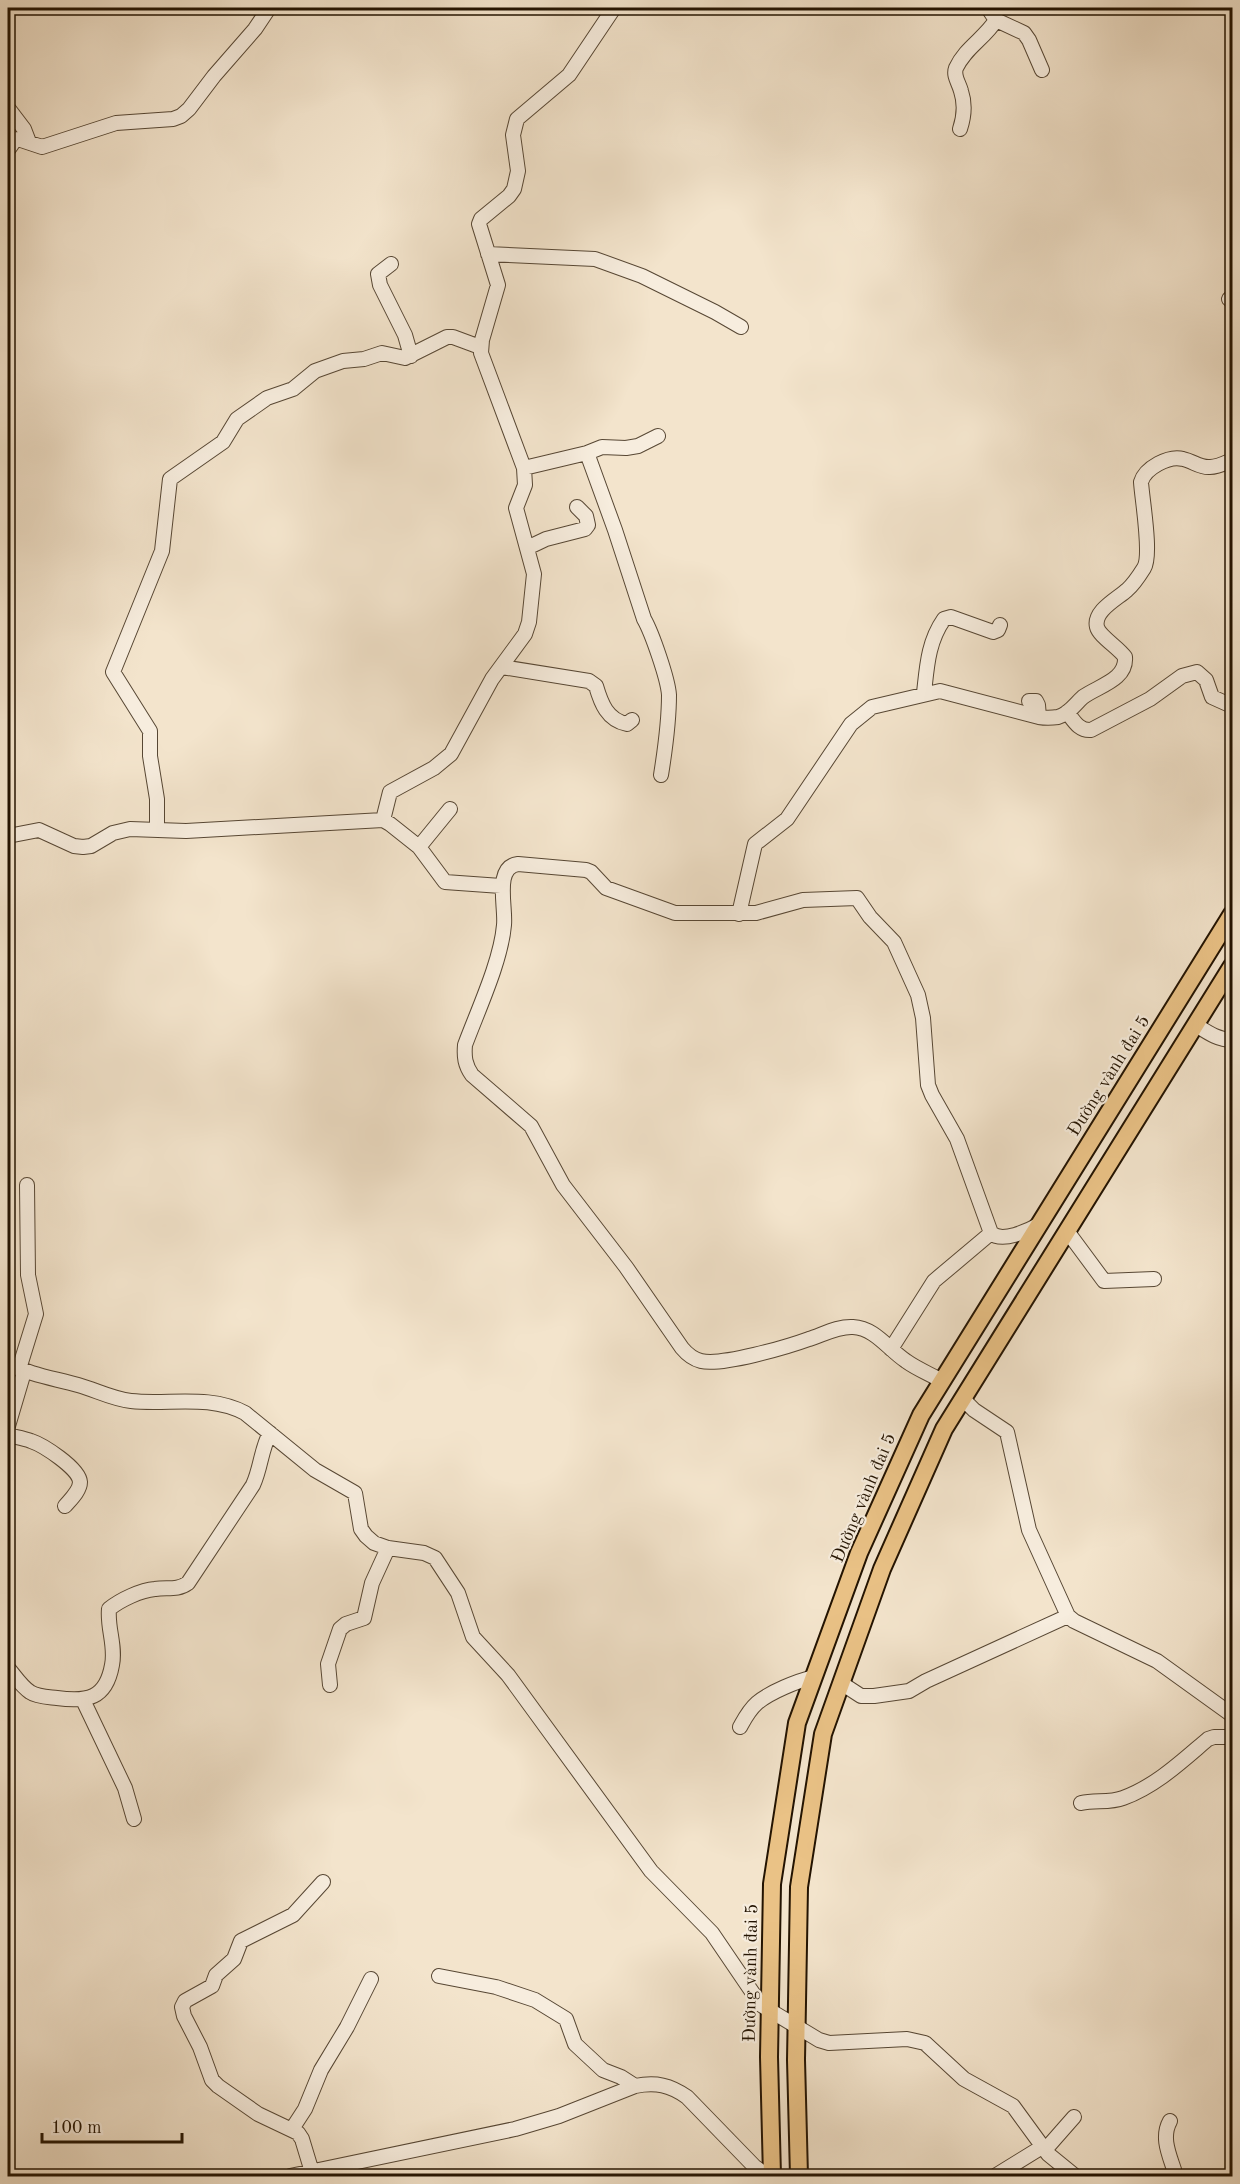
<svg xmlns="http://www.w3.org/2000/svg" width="1240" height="2184" font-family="'Old Standard TT',serif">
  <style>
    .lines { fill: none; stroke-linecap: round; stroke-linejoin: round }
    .minor-casing { stroke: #574734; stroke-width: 16 }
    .major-casing { stroke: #231301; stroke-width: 20 }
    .minor { stroke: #f7edde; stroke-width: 14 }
    .major { stroke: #eac286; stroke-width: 16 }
    .labels { text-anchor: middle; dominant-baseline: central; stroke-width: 4.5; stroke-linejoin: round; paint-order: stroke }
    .street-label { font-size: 18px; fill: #231301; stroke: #f7edde }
  </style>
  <rect width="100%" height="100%" fill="#f3e4cc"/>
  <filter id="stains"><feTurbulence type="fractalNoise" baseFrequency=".00333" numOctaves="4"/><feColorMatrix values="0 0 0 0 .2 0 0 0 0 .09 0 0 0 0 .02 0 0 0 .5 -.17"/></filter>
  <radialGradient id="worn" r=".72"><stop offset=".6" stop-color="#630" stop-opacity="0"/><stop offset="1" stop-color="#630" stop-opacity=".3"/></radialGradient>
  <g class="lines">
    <g class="minor-casing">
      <path id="minor" d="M988,8L996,20L1024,33L1029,40L1042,70
        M8,108L24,129L29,142
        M960,129C964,117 965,103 961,91C959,83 953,76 956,68C965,48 985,38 996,20
        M8,150L15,140L18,139L42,147L116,123L173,119L181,116L189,109L214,76L255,29L269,8
        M488,254L595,259L642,276L715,312L741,327
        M391,264L378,274L380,285L405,335L411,356
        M1229,299L1232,297
        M587,453L615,530L644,619C652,633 668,679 669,695C669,721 665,750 661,775
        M524,468L587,453L602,447L626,448L638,446L658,436
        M527,548L546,539L585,529L588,525L586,516L577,507
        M502,667L589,681L596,686C601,703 607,720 627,724L632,720
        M924,693C927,666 928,642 944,619L951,617L993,632L998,630L1000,625
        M1029,701H1036L1038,705L1039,717
        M1067,712C1074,721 1079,731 1091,730L1150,699L1182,676L1197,672L1206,680L1212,697L1232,706
        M383,820L390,792L434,768L451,754L492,679L525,634L529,622L534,574L516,508L525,485L524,468L481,353L482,340L498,285L479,224L481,219L509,196L514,189L518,171L513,135L517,119L569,75L614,8
        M157,830V799L150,756V731L113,672L162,551L170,479L223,442L237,419L267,398L293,389L315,371L343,361L364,359L382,353L405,358L447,337H453L480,347
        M8,836L39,830L74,846L83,847L91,846L113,833L130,829L186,831L383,820L390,824L419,847L445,882L501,886
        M419,847L450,809
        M739,914L755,844L787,819L851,724L872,707L940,691L1039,717C1045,718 1051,718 1058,717C1069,714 1075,704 1083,697C1098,686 1127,680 1125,657C1119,648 1099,636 1097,627C1093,611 1117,599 1127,590C1134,584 1139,576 1144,568C1152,555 1142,499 1141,482C1145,468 1169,455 1183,459C1193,461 1200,468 1210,467C1218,467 1225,463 1232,460
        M1196,1025C1207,1032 1218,1040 1232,1040
        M1067,1231L1104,1281L1154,1279
        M891,1349L934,1281L991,1233
        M8,1363C30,1375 53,1378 78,1385C96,1390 112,1399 131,1401C169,1405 209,1394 245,1413L315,1470L355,1493L361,1529L366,1536L374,1543L388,1548L424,1553L435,1558L458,1593L473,1637L508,1675L651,1871L712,1933L761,2005L819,2040L829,2043L907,2039L925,2043L964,2079L1013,2106L1048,2154L1075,2176
        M19,1369L36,1314L28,1275L27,1185
        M942,1381C930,1374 917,1369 906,1361C888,1349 875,1328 853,1327C838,1326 822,1335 809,1339C787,1347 722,1366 701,1361C693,1359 687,1354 682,1348L626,1267L563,1185L531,1126L472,1075C465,1065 464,1057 465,1045C478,1010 501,961 504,925C506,907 494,867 518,864L586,870L591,872L606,888L675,913H756L803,900L857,898L870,917L894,942L918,995L923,1018L928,1085L932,1095L957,1139L991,1233C1002,1243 1028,1231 1040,1224
        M963,1399L974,1410L1007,1432L1029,1530L1068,1616L1074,1621L1157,1661L1232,1715
        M8,1426L24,1372
        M8,1435C15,1437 23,1438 31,1441C43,1445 79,1468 80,1482C80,1491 70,1500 65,1506
        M8,1668C15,1676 21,1686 30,1692C37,1697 49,1697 57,1698C87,1702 106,1699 112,1665C116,1646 107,1628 109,1609C120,1600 141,1590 155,1589C167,1587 177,1591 188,1583L253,1485C261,1468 261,1449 270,1433
        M841,1683L861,1696H874L909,1691L926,1681L1068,1616
        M330,1685L328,1664L340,1629L346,1624L364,1618L372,1583L388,1548
        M83,1700L125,1788L134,1819
        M740,1727C745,1718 749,1710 757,1703C770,1692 797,1681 814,1677
        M1081,1803C1095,1800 1110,1803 1123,1798C1156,1786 1182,1761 1208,1739L1214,1737H1232
        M439,1976L496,1987L535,2000L566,2019L575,2044L603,2070L621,2077L635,2086
        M1170,2121C1160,2139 1171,2158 1176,2176
        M292,2129L305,2109L321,2070L347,2027L371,1979
        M1045,2150L1074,2117
        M312,2172L302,2139L298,2133L258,2114L218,2086L212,2080L200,2047L184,2016L182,2007L185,2001L212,1986L216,1975L234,1959L241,1941L293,1915L323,1882
        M290,2176L515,2129L559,2116L635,2086C656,2082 670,2085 687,2097L754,2166L767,2176
        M995,2176L1042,2147"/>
    </g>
    <g class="major-casing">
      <path id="major" d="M772,2176L769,2057L772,1884L797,1723L859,1553L921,1415L1232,914
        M799,2176L796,2060L799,1887L823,1734L882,1569L944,1429L1232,966"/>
    </g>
    <use href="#minor" class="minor"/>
    <use href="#major" class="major"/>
  </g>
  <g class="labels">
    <g class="street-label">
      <text transform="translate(1109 1076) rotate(-58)">Đường vành đai 5</text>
      <text transform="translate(864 1498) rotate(-67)">Đường vành đai 5</text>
      <text transform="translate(751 1973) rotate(-89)">Đường vành đai 5</text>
    </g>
  </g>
  <rect width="1240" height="2184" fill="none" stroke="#f3e4cc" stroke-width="30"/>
  <rect x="9" y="9" width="1222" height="2166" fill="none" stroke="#231301" stroke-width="3"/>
  <rect x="15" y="15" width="1210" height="2154" fill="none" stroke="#231301" stroke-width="1.5"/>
  <path d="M42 2133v9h140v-9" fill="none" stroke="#231301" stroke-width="3"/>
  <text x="51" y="2133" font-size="18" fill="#231301" stroke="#f7edde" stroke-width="4.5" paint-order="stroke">100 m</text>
  <rect width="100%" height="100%" filter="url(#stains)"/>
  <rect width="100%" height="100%" fill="url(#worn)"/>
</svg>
